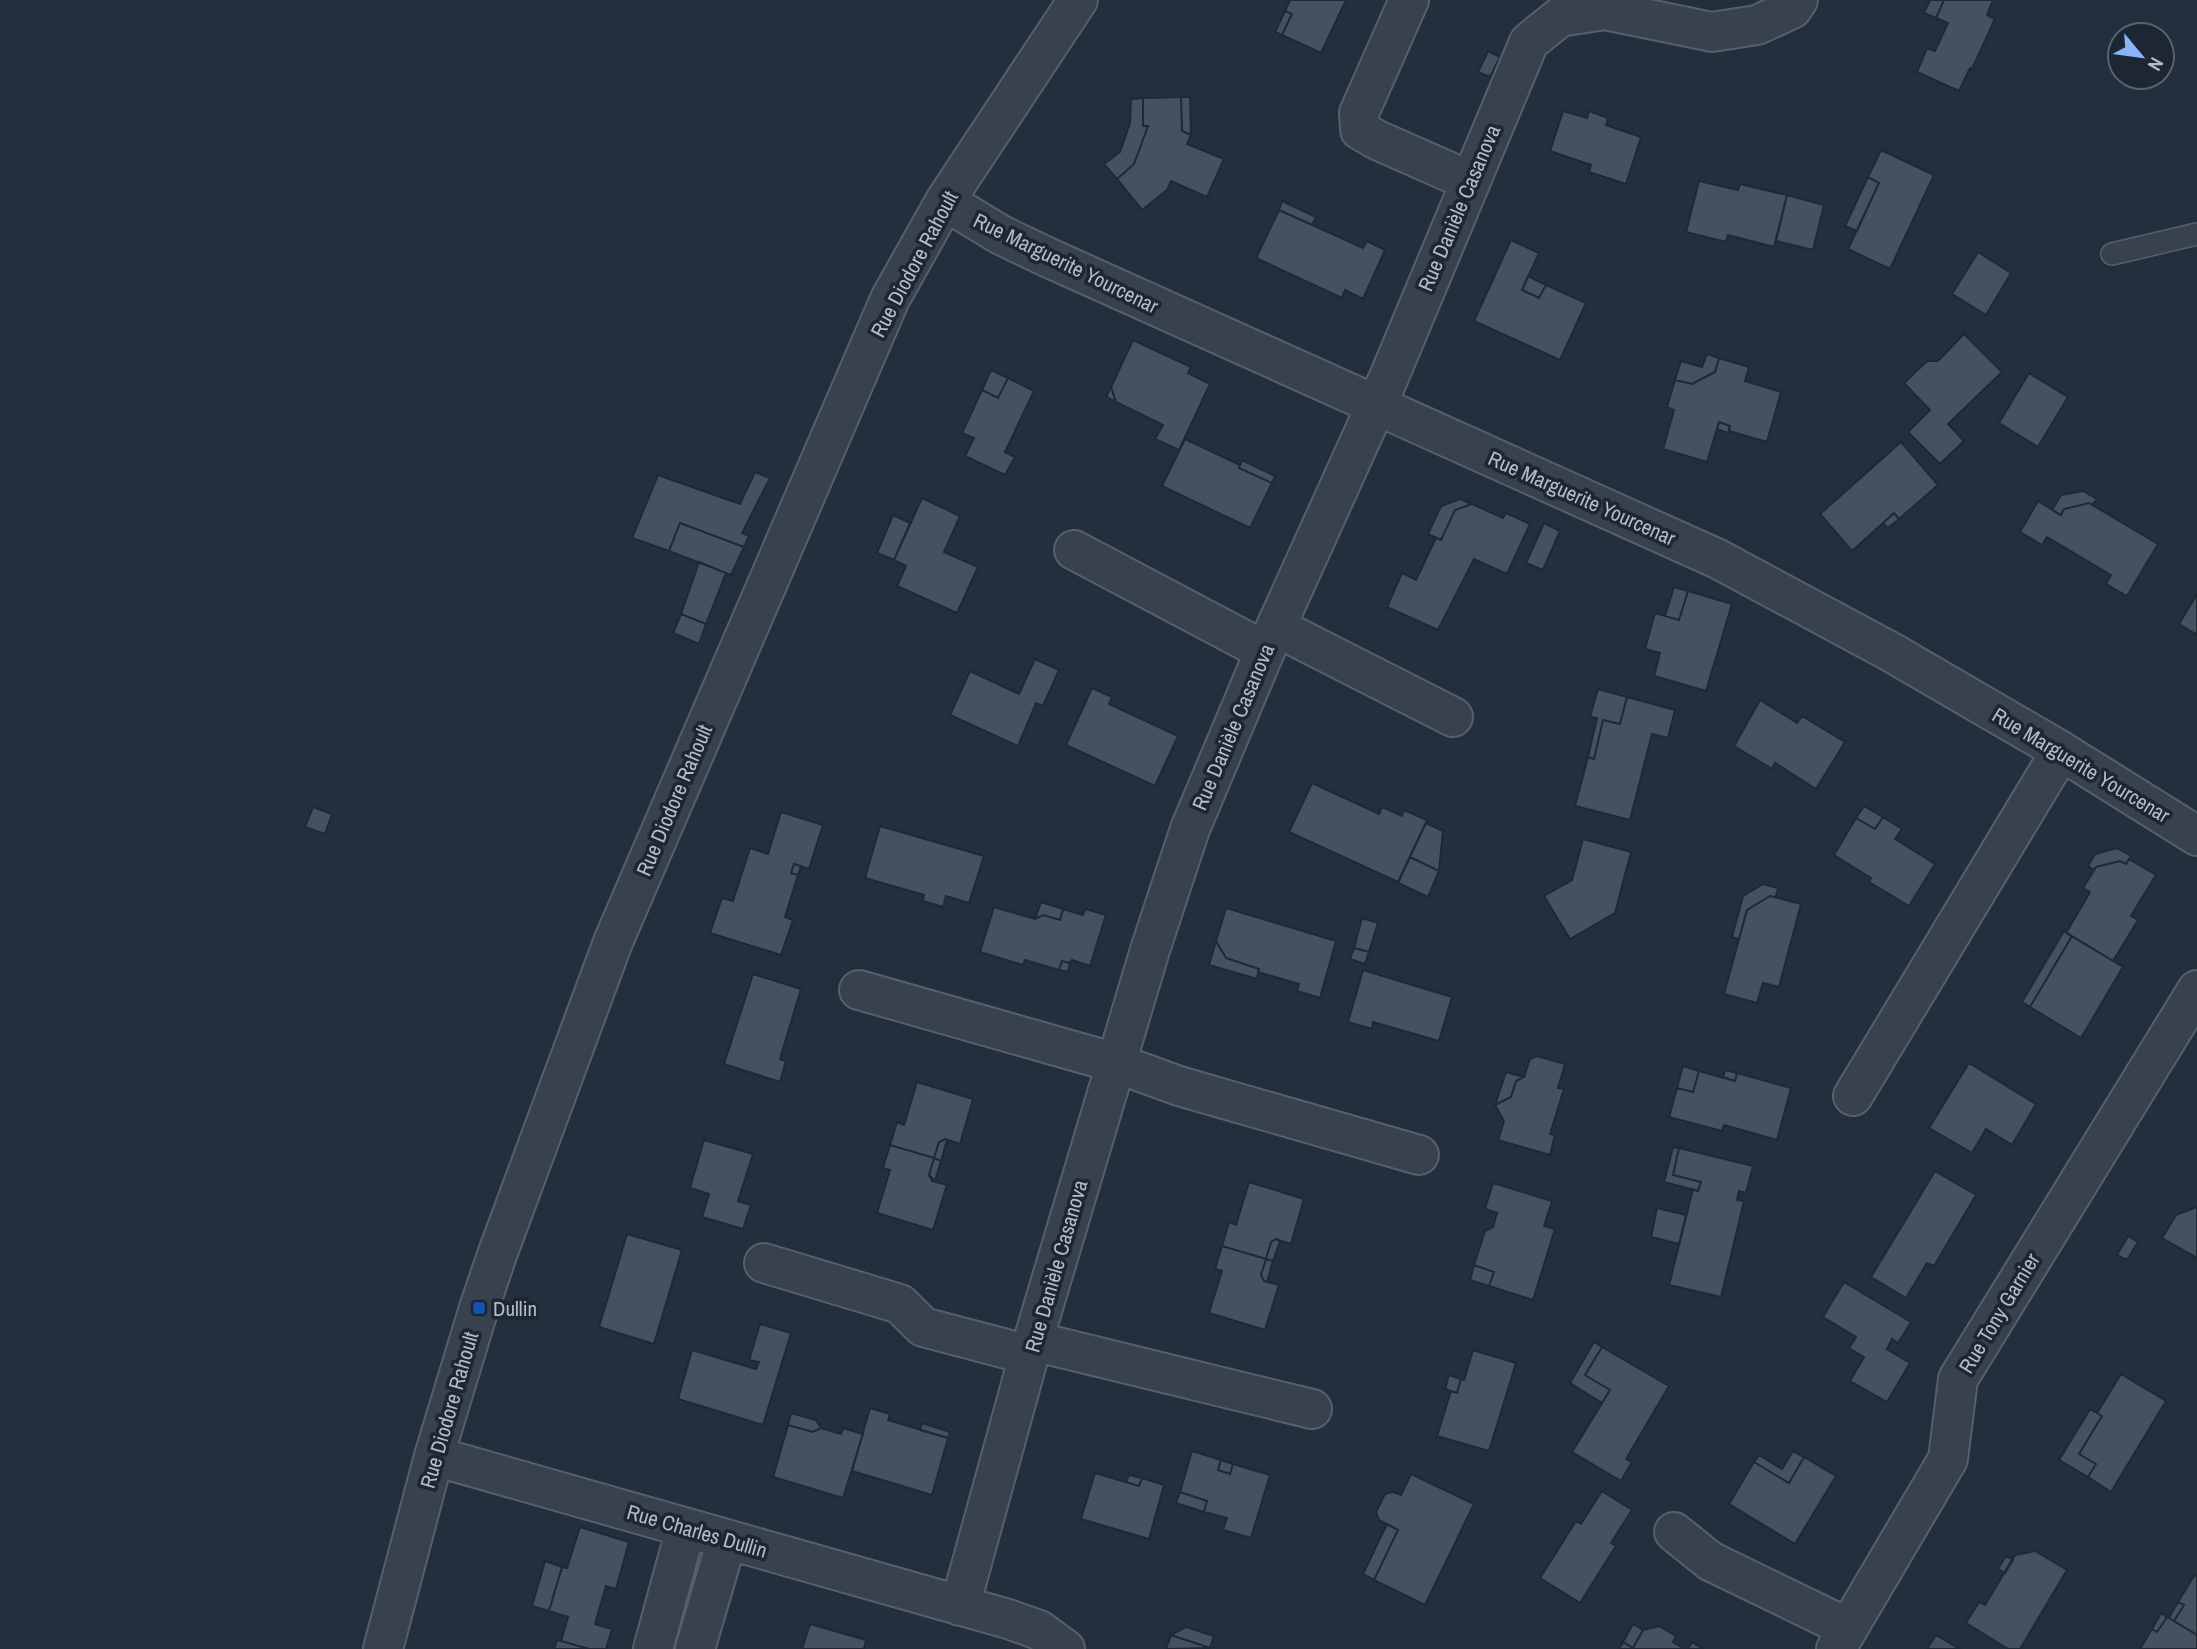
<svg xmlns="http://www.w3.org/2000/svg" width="2197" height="1649" font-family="'Archivo Narrow',sans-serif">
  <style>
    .building { fill: #455162; stroke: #1f2835; stroke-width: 2 }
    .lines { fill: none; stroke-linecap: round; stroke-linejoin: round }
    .service-casing { stroke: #565f6c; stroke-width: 24 }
    .minor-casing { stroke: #565f6c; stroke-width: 42 }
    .service { stroke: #38414e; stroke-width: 21 }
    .minor { stroke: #38414e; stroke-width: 38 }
    .transit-dot { fill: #1a4fb4; stroke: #1d2633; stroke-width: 2.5 }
    .labels { text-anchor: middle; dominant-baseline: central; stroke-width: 7; stroke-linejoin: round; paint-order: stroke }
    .street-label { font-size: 21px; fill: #b4bcc9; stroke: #1d2633 }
    .poi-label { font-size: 21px; fill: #b4bcc9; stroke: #1d2633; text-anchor: start }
  </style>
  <rect width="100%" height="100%" fill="#242f3e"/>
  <path class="building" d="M1290,0H1346L1321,53L1282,35L1292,14L1285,11Z
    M1930,0H1944L1936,18L1924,13Z
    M1944,0H1993L1987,15L1995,19L1972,69L1970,68L1959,91L1917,72L1927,48L1935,51L1948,23L1936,18Z
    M1285,11L1292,14L1282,35L1275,32Z
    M1488,51L1500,57L1490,77L1478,72Z
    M1181,97L1182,131L1191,135L1187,144L1224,159L1207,197L1171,181L1167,190L1142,210L1117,179L1134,164L1148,126H1143V98Z
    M1181,97H1190L1191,135L1182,131Z
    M1143,98V126H1148L1134,164L1117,179L1104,164L1120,152L1130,123L1131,99Z
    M1563,111L1587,118L1589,111L1608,118L1606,125L1641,137L1626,184L1589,172L1591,165L1550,151Z
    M1881,150L1934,175L1890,269L1848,249L1879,183L1868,177Z
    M1868,177L1879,183L1857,231L1845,226Z
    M1699,181L1738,190L1740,184L1787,195L1774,247L1728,235L1726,242L1686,232Z
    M1787,195L1824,205L1813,250L1776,241Z
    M1282,201L1316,217L1312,225L1279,210Z
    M1279,210L1363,248L1367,241L1385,250L1363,299L1345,290L1342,298L1256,258Z
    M1511,240L1539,253L1522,290L1539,298L1546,285L1586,303L1560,360L1474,321Z
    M1978,252L2011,273L1986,315L1952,294Z
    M1528,276L1546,285L1539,298L1522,290Z
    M1964,334L2002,372L1948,424L1964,441L1940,464L1908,432L1930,410L1904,383L1927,361H1938Z
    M1133,340L1191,367L1188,373L1210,384L1179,450L1155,439L1163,425L1116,402L1111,387Z
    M1707,354L1719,358L1715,372L1692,384L1675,380L1681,361L1702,367Z
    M1719,358L1749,367L1745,381L1781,392L1767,442L1729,431L1730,426L1719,422L1707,462L1663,449L1674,410L1667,407L1675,380L1692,384L1715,372Z
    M991,370L1008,378L998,398L982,390Z
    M2029,373L2068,397L2038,447L1999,423Z
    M1008,378L1034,391L1005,452L1015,457L1005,475L965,456L974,438L962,433L982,390L998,398Z
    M1111,387L1116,402L1106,397Z
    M1719,422L1730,426L1728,433L1717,429Z
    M1185,439L1240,465L1239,468L1272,483L1250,528L1162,486Z
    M1901,442L1938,485L1899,519L1894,513L1852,551L1820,514Z
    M1242,460L1275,476L1272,483L1239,468Z
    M755,472L770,478L742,533L749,536L744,547L680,523L669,551L632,538L658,475L740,504Z
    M2083,491L2097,499L2092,505L2089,503L2064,509L2061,515L2052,510L2061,495Z
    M922,498L960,516L944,552L978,567L957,613L897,586L906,566L894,560Z
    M1460,499L1472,504L1455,510L1441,540L1428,534L1441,506Z
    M2038,501L2061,515L2064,509L2089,503L2158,544L2127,596L2106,584L2111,575L2047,537L2042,545L2020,532Z
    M1472,504L1503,518L1506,513L1530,524L1507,574L1474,559L1438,630L1387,607L1402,573L1416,580L1436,538L1441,540L1455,510Z
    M1894,513L1899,519L1888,528L1883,523Z
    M893,515L910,523L894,560L877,553Z
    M680,523L744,547L731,575L669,551Z
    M1544,523L1560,531L1543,570L1526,563Z
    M699,562L726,573L706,624L681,614Z
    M1674,587L1688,591L1679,620L1665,616Z
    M1688,591L1732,604L1706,691L1654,676L1660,653L1645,649L1655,613L1679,620Z
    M2197,594V635L2179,624Z
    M681,614L706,624L699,644L673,633Z
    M1035,659L1059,670L1043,706L1036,703L1018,746L950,715L970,671L1019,694Z
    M1092,688L1112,697L1109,704L1178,736L1155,786L1066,745Z
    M1598,689L1627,697L1620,724L1603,720L1594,759L1588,757L1597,718L1590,717Z
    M1627,697L1675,710L1668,738L1652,734L1630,820L1575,806L1588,757L1594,759L1603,720L1620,724Z
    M1760,700L1797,723L1802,716L1845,742L1816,789L1775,763L1772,769L1734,746Z
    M1312,783L1379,814L1382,807L1402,816L1404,810L1427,820L1398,882L1289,832Z
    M1864,806L1883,817L1875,829L1856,818Z
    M313,807L332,814L325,834L305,827Z
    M781,812L823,825L809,869L794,864L791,873L798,875L785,917L793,920L781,955L710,933L722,898L733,901L750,848L768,854Z
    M1883,817L1902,829L1895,839L1935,864L1909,906L1869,882L1871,878L1834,855L1856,818L1875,829Z
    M1426,823L1443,831L1439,871L1410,857Z
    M880,826L984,856L969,903L946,896L943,907L923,901L924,895L865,878Z
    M1583,839L1631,852L1615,913L1570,939L1544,896L1572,880Z
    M2117,848L2131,856L2126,864L2120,861L2096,867L2094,870L2088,866L2095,854Z
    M1410,857L1439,871L1428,897L1398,883Z
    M2129,859L2156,875L2131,916L2138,920L2113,961L2066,933L2090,892L2083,888L2096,867L2120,861L2126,864Z
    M794,864L801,866L798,875L791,873Z
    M1763,884L1778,888L1776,897L1770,896L1747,910L1739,939L1732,937L1743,896Z
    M1770,896L1801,904L1779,987L1763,983L1757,1003L1724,994L1747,910Z
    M1041,902L1063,909L1060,920L1043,915L1035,919Z
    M994,907L1035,919L1043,915L1060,920L1063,909L1083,915L1085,909L1106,915L1090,966L1072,960L1070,963L1062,961L1059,970L1025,960L1023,965L980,952Z
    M1226,908L1336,941L1320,998L1297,991L1299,984L1258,972L1259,969L1226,958L1216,941Z
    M1362,918L1378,923L1369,952L1354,948Z
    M2064,931L2072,936L2030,1007L2022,1002Z
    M2072,936L2123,967L2081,1038L2030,1007Z
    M1216,941L1226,958L1259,969L1257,979L1209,965Z
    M1354,948L1369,952L1365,964L1350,959Z
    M1062,961L1070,963L1068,972L1059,970Z
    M1363,970L1452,997L1439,1041L1373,1022L1372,1029L1348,1022Z
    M753,974L801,989L780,1059L786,1061L780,1082L724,1064Z
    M1537,1056L1565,1064L1558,1088L1564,1089L1550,1134L1555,1135L1550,1155L1498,1140L1504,1121L1495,1105L1511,1097L1516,1081L1524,1077L1530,1059Z
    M1969,1063L2036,1104L2012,1145L1986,1129L1972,1153L1929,1128Z
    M1683,1066L1699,1071L1693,1092L1677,1088Z
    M1725,1070L1737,1073L1735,1081L1723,1077Z
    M1699,1071L1735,1081L1737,1073L1791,1088L1777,1140L1724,1125L1722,1131L1669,1117L1677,1088L1693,1092Z
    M1506,1072L1524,1077L1516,1081L1511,1097L1495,1105Z
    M917,1082L973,1099L960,1144L945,1139L939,1142L934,1158L890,1145L897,1122L904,1125Z
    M945,1139L947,1140L941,1161L934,1158L939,1142Z
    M704,1140L753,1154L738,1201L751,1205L743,1229L702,1217L709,1194L690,1188Z
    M890,1145L934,1158L929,1175L932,1181L947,1185L933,1230L877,1213L890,1170L883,1168Z
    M1673,1147L1679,1148L1673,1175L1701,1182L1698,1191L1664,1182Z
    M1679,1148L1753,1166L1746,1193L1739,1191L1737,1200L1744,1201L1721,1297L1669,1285L1693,1189L1698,1191L1701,1182L1673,1175Z
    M934,1158L941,1161L935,1181L929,1175Z
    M1935,1171L1976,1195L1934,1266L1927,1263L1906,1298L1871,1277Z
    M1249,1182L1304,1199L1291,1244L1276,1239L1271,1242L1266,1259L1222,1246L1229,1222L1236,1225Z
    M1493,1183L1552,1201L1544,1226L1555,1229L1533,1300L1489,1286L1494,1272L1474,1265L1485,1231L1493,1227L1497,1213L1485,1209Z
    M2197,1207V1258L2162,1238L2176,1215Z
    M1657,1208L1686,1215L1679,1244L1651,1237Z
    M627,1234L682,1250L654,1344L599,1327Z
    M2128,1236L2138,1242L2127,1260L2117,1255Z
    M1276,1239L1280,1241L1273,1261L1266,1259L1271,1242Z
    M1222,1246L1266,1259L1261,1275L1264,1281L1279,1285L1265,1330L1209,1313L1222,1271L1215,1269Z
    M1266,1259L1273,1261L1267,1282L1264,1281L1261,1275Z
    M1474,1265L1494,1272L1489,1286L1470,1280Z
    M1844,1282L1911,1322L1898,1343L1892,1339L1887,1349L1910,1363L1887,1402L1850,1381L1864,1357L1849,1348L1856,1337L1823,1317Z
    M760,1324L791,1333L763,1425L678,1399L692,1350L756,1369L759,1362L749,1360Z
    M1594,1342L1602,1347L1585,1375L1610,1390L1602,1403L1570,1383Z
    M1602,1347L1669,1386L1626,1459L1632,1462L1621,1481L1572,1452L1610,1390L1585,1375Z
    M1473,1350L1516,1363L1489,1451L1437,1436L1451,1391L1457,1393L1461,1379L1464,1380Z
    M2121,1374L2166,1401L2111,1492L2088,1477L2096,1464L2079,1454L2102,1416L2097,1413Z
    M1449,1375L1461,1379L1457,1393L1445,1389Z
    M870,1408L890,1414L888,1420L948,1438L932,1495L852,1471Z
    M2090,1409L2102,1416L2079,1454L2096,1464L2088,1477L2059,1460Z
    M791,1413L816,1420L821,1428L813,1432L788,1425Z
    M922,1423L950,1432L948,1438L920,1430Z
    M788,1425L813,1432L821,1428L841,1434L843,1428L863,1434L843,1498L773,1477Z
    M1192,1451L1221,1460L1218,1470L1230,1474L1233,1464L1270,1475L1251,1538L1223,1530L1227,1518L1204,1512L1207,1501L1180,1492Z
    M1793,1451L1804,1457L1789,1483L1754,1462L1759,1455L1782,1469Z
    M1804,1457L1836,1476L1795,1544L1729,1504L1754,1462L1789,1483Z
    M1221,1460L1233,1464L1230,1474L1218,1470Z
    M1095,1473L1139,1486L1142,1478L1164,1485L1149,1539L1081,1519Z
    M1411,1474L1474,1504L1425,1605L1374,1580L1398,1530L1379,1520L1376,1512L1385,1494L1393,1492L1401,1495Z
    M1129,1475L1142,1478L1139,1486L1126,1482Z
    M1602,1491L1632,1510L1611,1543L1616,1546L1580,1603L1540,1578L1576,1521L1581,1524Z
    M1180,1492L1207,1501L1204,1512L1176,1503Z
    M1387,1524L1398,1530L1374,1580L1363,1574Z
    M580,1527L629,1542L616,1589L606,1586L595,1624L612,1629L606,1649H589L561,1641L568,1617L549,1611L562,1567L567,1568Z
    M2035,1551L2067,1570L2020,1649H2008L1966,1623L1979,1602L1985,1605L2015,1555Z
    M2006,1556L2013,1560L2005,1573L1998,1569Z
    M545,1561L562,1567L549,1611L532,1606Z
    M2197,1575V1635L2174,1621L2184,1605L2178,1602L2194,1576Z
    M2178,1602L2184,1605L2174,1621L2169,1618Z
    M2161,1613L2167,1617L2157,1632L2152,1629Z
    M2167,1617L2197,1635V1649H2140L2152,1629L2157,1632Z
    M810,1624L866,1640L864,1649H802Z
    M1633,1624L1643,1630L1633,1648L1623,1642Z
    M1659,1626L1676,1636L1673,1642L1685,1649H1619L1623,1642L1633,1648L1643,1630Z
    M1186,1627L1214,1636L1210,1648L1171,1635Z
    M1171,1635L1210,1648L1166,1649Z
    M1936,1635L1960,1649H1927Z
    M557,1640L561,1641L589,1649H554Z
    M1692,1642L1703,1649H1688Z"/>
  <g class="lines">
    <g class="service-casing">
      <path id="service" d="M2112,254L2197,234"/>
    </g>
    <g class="minor-casing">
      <path id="minor" d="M1409,0L1359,113L1360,130L1377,140L1470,181
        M945,201L1001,235L1047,257L1718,559L1891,652L2061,751L2197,836
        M1074,550L1265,651
        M1276,627L1453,717
        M859,990L1116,1063L1179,1086L1419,1155
        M1853,1096L2061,751
        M764,1263L900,1304L923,1327L1029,1355
        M1033,1341L1312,1409
        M434,1456L1008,1619L1039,1630L1065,1649
        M1674,1532L1710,1561L1848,1628
        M960,1606L1033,1341L1150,950L1190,829L1265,651L1389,377L1529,42L1560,17L1604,10L1712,32L1757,25L1792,9L1798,0
        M383,1649L434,1456L479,1308L497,1255L613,942L890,299L945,201L1078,0
        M653,1649L686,1528
        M695,1649L727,1540
        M1836,1649L1948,1459L1958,1379L2197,990"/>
    </g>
    <use href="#service" class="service"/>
    <use href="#minor" class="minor"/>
  </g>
  <rect class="transit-dot" x="472" y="1301" width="14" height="14" rx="3.5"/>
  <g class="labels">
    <g class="street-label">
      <text transform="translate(1459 208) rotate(-67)">Rue Danièle Casanova</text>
      <text transform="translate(1066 263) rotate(26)">Rue Marguerite Yourcenar</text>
      <text transform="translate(914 264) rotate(-62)">Rue Diodore Rahoult</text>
      <text transform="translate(1582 498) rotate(24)">Rue Marguerite Yourcenar</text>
      <text transform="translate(1233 727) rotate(-67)">Rue Danièle Casanova</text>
      <text transform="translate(2081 765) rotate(31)">Rue Marguerite Yourcenar</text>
      <text transform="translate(674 800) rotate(-67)">Rue Diodore Rahoult</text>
      <text transform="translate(1056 1266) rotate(-74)">Rue Danièle Casanova</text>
      <text transform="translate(1999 1313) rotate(-59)">Rue Tony Garnier</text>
      <text transform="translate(449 1410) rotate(-74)">Rue Diodore Rahoult</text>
      <text transform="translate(697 1531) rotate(16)">Rue Charles Dullin</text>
    </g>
    <g class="poi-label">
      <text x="493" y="1308">Dullin</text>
    </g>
  </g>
  <g transform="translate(2141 56) rotate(119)"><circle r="33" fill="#1d2633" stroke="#59626f" stroke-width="2"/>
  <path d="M0-5L12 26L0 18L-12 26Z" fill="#8ab4f8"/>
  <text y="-10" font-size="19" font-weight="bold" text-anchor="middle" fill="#b4bcc9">N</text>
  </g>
</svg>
